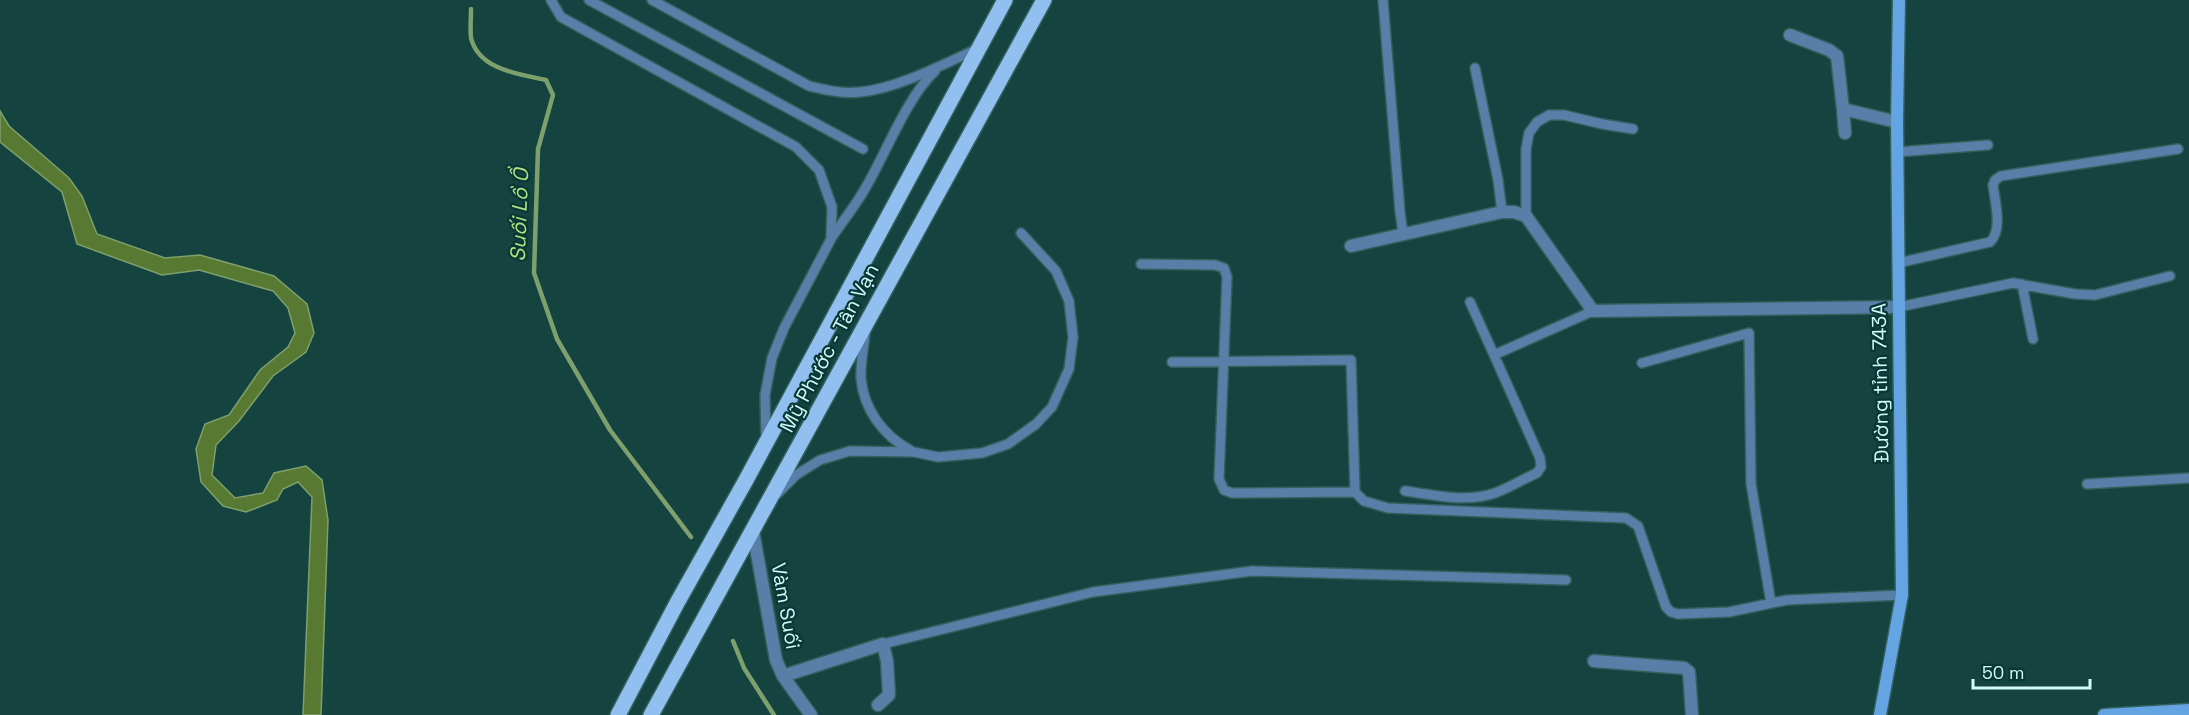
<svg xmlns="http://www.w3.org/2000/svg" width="2189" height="715" font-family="'Space Grotesk',sans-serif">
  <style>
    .water { fill: #587931; stroke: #7da06c; stroke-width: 1.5 }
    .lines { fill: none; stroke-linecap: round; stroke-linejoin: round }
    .stream { stroke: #7da06c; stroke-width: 4.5 }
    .lane-casing { stroke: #33605d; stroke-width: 12 }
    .street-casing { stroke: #33605d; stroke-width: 15 }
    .secondary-casing { stroke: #33605d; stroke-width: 15 }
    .primary-casing { stroke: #33605d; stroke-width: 18 }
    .lane { stroke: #587fa7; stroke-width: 9 }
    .street { stroke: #587fa7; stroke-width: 12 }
    .secondary { stroke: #65a4e3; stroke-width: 12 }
    .primary { stroke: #91c0f0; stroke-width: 15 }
    .labels { text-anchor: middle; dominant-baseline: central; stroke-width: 4.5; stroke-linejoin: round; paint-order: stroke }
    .street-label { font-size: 20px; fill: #d3fbf7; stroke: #073836 }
    .water-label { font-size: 21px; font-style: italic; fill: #b1e17e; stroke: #073836 }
  </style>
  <rect width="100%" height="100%" fill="#154340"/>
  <path class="water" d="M0,111L9,126L69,178L82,196L97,234L165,258L200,255L274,276L307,304L314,333L306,352L273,376L239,421L216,445L212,475L235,498L263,493L274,473L306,466L322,480L328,520L321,715H303L312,497L298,482L283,489L277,500L246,512L223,506L201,482L196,449L205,424L229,415L260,370L288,347L295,333L288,308L273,291L199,270L162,275L77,244L62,192L0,142Z"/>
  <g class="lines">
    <path class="stream" d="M471,9C471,18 470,29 471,38C479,70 519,74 546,80L553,95L538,149L534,273L557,339L610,430L691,537
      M733,641L744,668L774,715"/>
    <g class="lane-casing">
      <path id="lane" d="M551,0L561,17L796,147L819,170L832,207L831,239L784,328L772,358L765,395L766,439
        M589,0L863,149
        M652,0L809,86C826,90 842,94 860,92C896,89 944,64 977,49
        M1383,0L1400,212L1403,233
        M1475,68L1498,180L1502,212
        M1897,152L1988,145
        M1526,216V149L1529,133L1537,122L1549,115H1564L1602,124L1633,129
        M832,237C843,221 856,205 866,187C886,153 907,97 935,71
        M1898,263L1990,242C2003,230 1995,202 1993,185L1995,180L2001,176L2178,149
        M1141,264L1215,265L1224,268L1227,277L1219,479L1224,490L1232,493L1355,492
        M2022,284L2033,339
        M1470,302L1494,355
        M1899,307L2013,283L2075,294L2095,295L2170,276
        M865,333C864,347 860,364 861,379C864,410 884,436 910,450
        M1172,362L1351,360L1355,492L1364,501L1388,508L1626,518L1638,526L1666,607L1671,612L1678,614L1729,612L1787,600L1902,595
        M1642,363L1749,333L1751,484L1771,603
        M2087,484L2189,478
        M1405,491C1433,495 1467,503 1495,493C1509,488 1523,479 1537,473L1541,467L1540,458L1494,355L1593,311
        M777,494L796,475L820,460L850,451L914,452L938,457L982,453L1008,444L1036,424L1052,407L1069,369L1073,337L1069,301L1056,271L1021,233
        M883,644L1093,592L1252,571L1566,580"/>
    </g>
    <g class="street-casing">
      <path id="street" d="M1790,35L1829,50L1837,56L1843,109L1897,122
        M1843,109L1845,133
        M1351,246L1502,212H1514L1526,216L1593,311L1899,307
        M753,531L776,660L783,676L811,715
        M1594,661L1684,668L1689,672L1692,715
        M783,676L883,644L887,661L889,695L878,705"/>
    </g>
    <g class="secondary-casing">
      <path id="secondary" d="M1880,715L1902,595L1897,122L1899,0
        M2104,715L2189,710"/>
    </g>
    <g class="primary-casing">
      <path id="primary" d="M618,715L677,603L746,480L1005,0
        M651,715L1044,0"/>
    </g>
    <use href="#lane" class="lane"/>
    <use href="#street" class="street"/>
    <use href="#secondary" class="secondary"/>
    <use href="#primary" class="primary"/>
  </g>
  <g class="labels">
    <g class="street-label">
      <text transform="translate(829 348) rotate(-62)">Mỹ Phước - Tân Vạn</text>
      <text transform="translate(1880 383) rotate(-91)">Đường tỉnh 743A</text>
      <text transform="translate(786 606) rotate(80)">Vàm Suối</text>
    </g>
    <g class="water-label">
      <text transform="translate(519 215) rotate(-88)">Suối Lồ Ồ</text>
    </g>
  </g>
  <path d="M1973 679v9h117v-9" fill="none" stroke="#d3fbf7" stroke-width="3"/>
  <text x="1982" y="679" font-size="18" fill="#d3fbf7" stroke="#073836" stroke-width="4.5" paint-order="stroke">50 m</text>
</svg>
